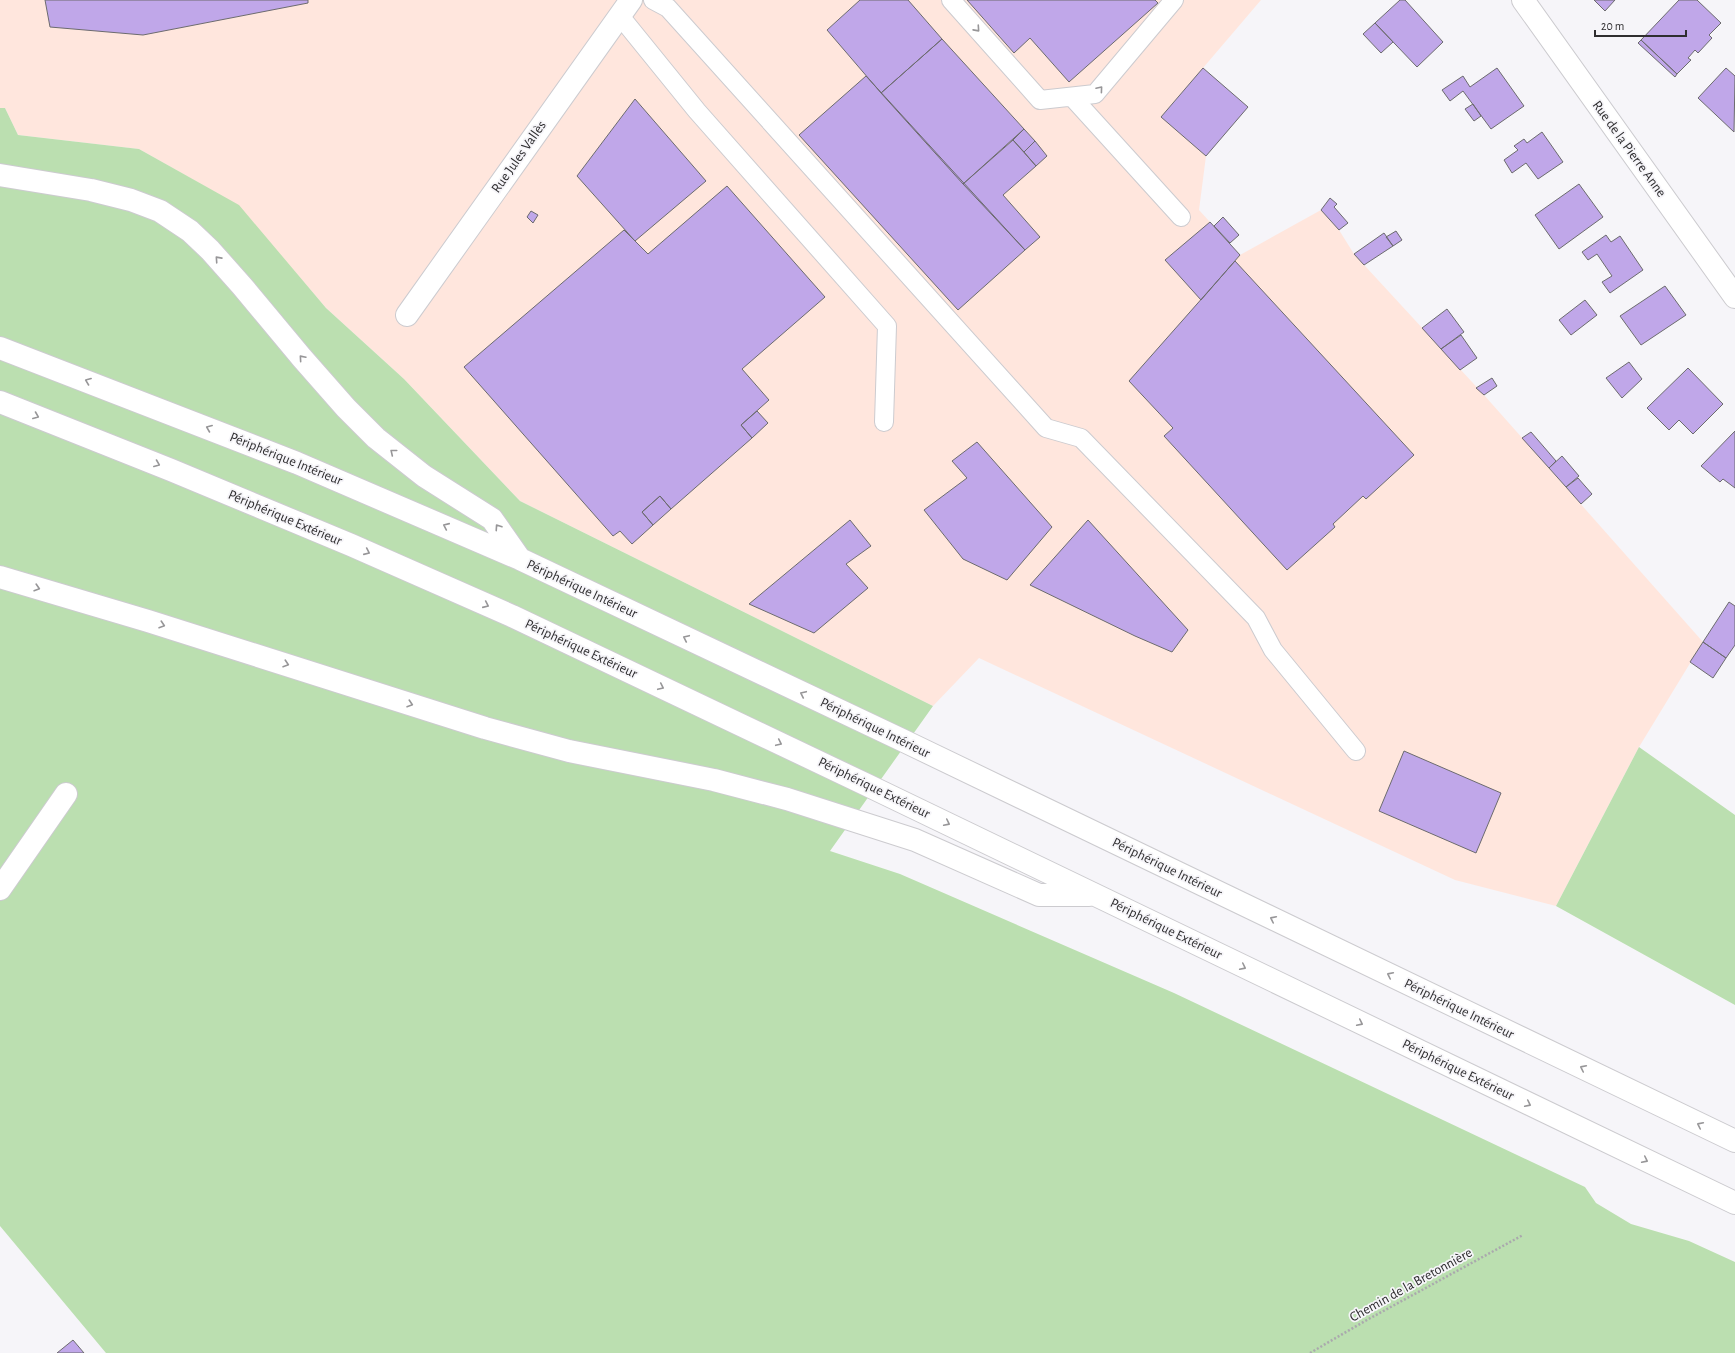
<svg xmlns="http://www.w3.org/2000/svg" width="1735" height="1353" font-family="'Alegreya Sans',sans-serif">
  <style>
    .industrial { fill: #ffe6dd }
    .green { fill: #bbdfb0 }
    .building { fill: #c0a7e9; stroke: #6c6b6e }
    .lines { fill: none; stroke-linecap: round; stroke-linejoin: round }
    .lane-casing { stroke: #cccbcf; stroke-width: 20 }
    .street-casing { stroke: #cccbcf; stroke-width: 24 }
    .secondary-casing { stroke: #cccbcf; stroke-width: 24 }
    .highway-casing { stroke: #cccbcf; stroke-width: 24 }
    .path { stroke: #aaa9ad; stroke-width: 2.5; stroke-dasharray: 2 2; stroke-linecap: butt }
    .lane { stroke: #fff; stroke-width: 18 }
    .street { stroke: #fff; stroke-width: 22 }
    .secondary { stroke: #fff; stroke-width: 22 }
    .highway { stroke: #fff; stroke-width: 22 }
    .oneway { stroke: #979698 }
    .labels { text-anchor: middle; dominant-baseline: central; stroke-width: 3.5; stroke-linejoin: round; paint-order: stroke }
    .street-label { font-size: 14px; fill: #2f2e30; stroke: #f6f5f9 }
  </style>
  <rect width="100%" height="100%" fill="#f6f5f9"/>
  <path class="industrial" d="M0,0H1261L1162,116L1206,156L1199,210L1240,255L1321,210L1339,230L1354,254L1484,395L1703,642L1639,747L1556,906L1455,880L979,658L933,706L520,501L404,379L326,308L238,205L139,149L18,135L5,108H0Z"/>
  <path class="green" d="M0,108H5L18,135L139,149L239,205L326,308L404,379L520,501L933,706L830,851L900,874L1174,993L1585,1187L1596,1203L1631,1224L1689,1241L1735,1262V1353H106L0,1226Z
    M1639,747L1735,815V1005L1556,906Z"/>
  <path class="building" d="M45,0H308V3L143,35L50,27Z
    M860,0H908L942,39L881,93L827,30Z
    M967,0H1155L1158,3L1069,82L1030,38L1014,53Z
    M1400,0H1405L1443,42L1417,67L1375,23Z
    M1594,0H1615L1605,11Z
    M1679,0H1697L1721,23L1709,35L1712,38L1698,53L1695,50L1688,58L1691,60L1677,74L1641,40Z
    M1375,23L1393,42L1381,53L1363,34Z
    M942,39L1024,129L963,184L881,93Z
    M1641,40L1677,74L1675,77L1638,43Z
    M1203,68L1248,107L1206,156L1161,117Z
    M1497,68L1524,106L1491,129L1463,91L1450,101L1442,90L1463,76L1470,87Z
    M1726,68L1735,76L1734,132L1698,98Z
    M866,76L1025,250L958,310L799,135Z
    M635,99L706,181L635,241L577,176Z
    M1473,104L1481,116L1474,121L1465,109Z
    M1024,129L1035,141L1024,152L1013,140Z
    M1542,132L1563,162L1538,179L1526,163L1512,173L1504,160L1518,150L1514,146L1524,139L1527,143Z
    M1013,140L1036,166L1003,195L1040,237L1025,250L963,184Z
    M1035,141L1047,156L1036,166L1024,152Z
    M1579,184L1603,217L1559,249L1535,215Z
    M727,186L825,297L742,369L769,400L741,425L752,438L671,509L660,496L642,512L653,525L632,544L620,531L613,536L464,367L624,230L648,254Z
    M1330,198L1337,204L1334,207L1348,223L1339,230L1321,210Z
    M531,211L538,215L533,223L527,217Z
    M1223,217L1239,235L1230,243L1214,226Z
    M1210,222L1240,255L1201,300L1165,260Z
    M1396,231L1402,240L1393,246L1386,237Z
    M1384,233L1393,246L1364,265L1354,254Z
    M1606,235L1611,242L1620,236L1643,270L1610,293L1602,282L1612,276L1597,254L1588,260L1582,252Z
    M1235,261L1414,455L1366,499L1363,496L1333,524L1335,527L1287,570L1164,436L1173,428L1129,381Z
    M1665,286L1686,315L1641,345L1620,316Z
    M1585,300L1597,315L1571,335L1559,320Z
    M1447,309L1464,332L1441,349L1422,328Z
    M1461,335L1477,358L1460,370L1441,349Z
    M1629,362L1642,379L1622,398L1606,378Z
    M1688,368L1723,404L1693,434L1679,420L1669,430L1647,408Z
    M1492,378L1497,386L1484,395L1476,388Z
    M757,411L768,423L752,438L741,425Z
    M1735,431V488L1723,479L1720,482L1701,466Z
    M1531,432L1556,461L1549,468L1522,438Z
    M977,442L1052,527L1007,580L963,559L924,510L967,478L952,461Z
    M1562,456L1579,476L1566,487L1549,468Z
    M1578,478L1592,494L1581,504L1566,487Z
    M660,496L671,509L653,525L642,512Z
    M850,520L871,546L846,564L868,588L814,633L749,604Z
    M1088,520L1188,630L1172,652L1135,636L1030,585Z
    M1729,602L1735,606V645L1726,658L1703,642Z
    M1703,642L1726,658L1713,678L1690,662Z
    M1404,751L1501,793L1476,853L1379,811Z
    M73,1340L84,1353H57Z"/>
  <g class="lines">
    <g class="lane-casing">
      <path id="lane" d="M653,0L668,8L1046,428L1081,438L1256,618L1273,650L1356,751
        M951,0L1040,100L1095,94L1174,0
        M620,16L697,111L887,326L884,422
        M1072,97L1181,217"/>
    </g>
    <g class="street-casing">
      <path id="street" d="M407,315L631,0
        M0,889L66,794"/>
    </g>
    <g class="secondary-casing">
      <path id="secondary" d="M1523,0L1735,297"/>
    </g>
    <g class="highway-casing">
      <path id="highway" d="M0,175L91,190L131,200L160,211L190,231L210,250L242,286L302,358L346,408L376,438L424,476L492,519L520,559
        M0,348L297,463L520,559L902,740L1735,1141
        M0,402L171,470L351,545L512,616L867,785L1735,1203
        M0,577L148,621L485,728L569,751L714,780L787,799L915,840L1039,895H1089"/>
    </g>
    <path class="path" d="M1310,1353L1365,1321L1523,1235"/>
    <use href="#lane" class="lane"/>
    <use href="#street" class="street"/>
    <use href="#secondary" class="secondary"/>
    <use href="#highway" class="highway"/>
  </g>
  <defs><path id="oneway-chevron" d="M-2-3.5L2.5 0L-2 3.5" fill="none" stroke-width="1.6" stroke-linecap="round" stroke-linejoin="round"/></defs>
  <g class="oneway">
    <use href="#oneway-chevron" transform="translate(977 29) rotate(48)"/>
    <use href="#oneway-chevron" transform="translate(1100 89) rotate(-50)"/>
    <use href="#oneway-chevron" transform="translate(218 259) rotate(-132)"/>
    <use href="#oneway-chevron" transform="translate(302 358) rotate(-131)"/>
    <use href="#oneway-chevron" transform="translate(88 381) rotate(-159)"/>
    <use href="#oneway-chevron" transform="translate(36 416) rotate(22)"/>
    <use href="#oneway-chevron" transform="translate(209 428) rotate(-158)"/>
    <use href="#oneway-chevron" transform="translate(393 452) rotate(-141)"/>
    <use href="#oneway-chevron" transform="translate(157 464) rotate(22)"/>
    <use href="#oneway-chevron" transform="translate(446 526) rotate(-156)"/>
    <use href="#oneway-chevron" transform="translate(498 527) rotate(-124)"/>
    <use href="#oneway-chevron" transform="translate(367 552) rotate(24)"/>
    <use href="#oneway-chevron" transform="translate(37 588) rotate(17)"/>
    <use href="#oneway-chevron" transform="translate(486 605) rotate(24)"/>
    <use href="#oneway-chevron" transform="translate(162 625) rotate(18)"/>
    <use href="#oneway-chevron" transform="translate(686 638) rotate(-155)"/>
    <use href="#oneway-chevron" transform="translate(286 664) rotate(18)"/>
    <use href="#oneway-chevron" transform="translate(661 687) rotate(25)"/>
    <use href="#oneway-chevron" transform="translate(803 694) rotate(-155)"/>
    <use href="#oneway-chevron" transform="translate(410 704) rotate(18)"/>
    <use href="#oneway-chevron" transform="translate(779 743) rotate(25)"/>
    <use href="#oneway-chevron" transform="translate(947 823) rotate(26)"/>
    <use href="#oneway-chevron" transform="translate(1273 919) rotate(-154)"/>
    <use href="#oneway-chevron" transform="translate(1243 967) rotate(26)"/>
    <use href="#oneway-chevron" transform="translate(1390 975) rotate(-154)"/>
    <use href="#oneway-chevron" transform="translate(1360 1023) rotate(26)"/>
    <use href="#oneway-chevron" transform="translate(1583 1068) rotate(-154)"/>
    <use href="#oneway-chevron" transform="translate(1528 1104) rotate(26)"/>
    <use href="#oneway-chevron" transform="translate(1700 1125) rotate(-154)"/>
    <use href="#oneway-chevron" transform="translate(1645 1160) rotate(26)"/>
  </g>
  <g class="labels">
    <g class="street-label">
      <text transform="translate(1629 149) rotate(54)">Rue de la Pierre Anne</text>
      <text transform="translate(519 157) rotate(-55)">Rue Jules Vallès</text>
      <text transform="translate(286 459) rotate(22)">Périphérique Intérieur</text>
      <text transform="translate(285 518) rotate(23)">Périphérique Extérieur</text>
      <text transform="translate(582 589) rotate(25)">Périphérique Intérieur</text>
      <text transform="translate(581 649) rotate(25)">Périphérique Extérieur</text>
      <text transform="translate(875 728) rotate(26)">Périphérique Intérieur</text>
      <text transform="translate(874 788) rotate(26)">Périphérique Extérieur</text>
      <text transform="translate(1167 868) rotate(26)">Périphérique Intérieur</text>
      <text transform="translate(1166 929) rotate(26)">Périphérique Extérieur</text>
      <text transform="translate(1459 1009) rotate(26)">Périphérique Intérieur</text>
      <text transform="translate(1458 1070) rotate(26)">Périphérique Extérieur</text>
      <text transform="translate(1411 1285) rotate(-29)">Chemin de la Bretonnière</text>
    </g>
  </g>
  <path d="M1595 30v6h91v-6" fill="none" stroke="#2f2e30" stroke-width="2"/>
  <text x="1601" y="30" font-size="12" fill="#2f2e30" stroke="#f6f5f9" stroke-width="3" paint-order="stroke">20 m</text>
</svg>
